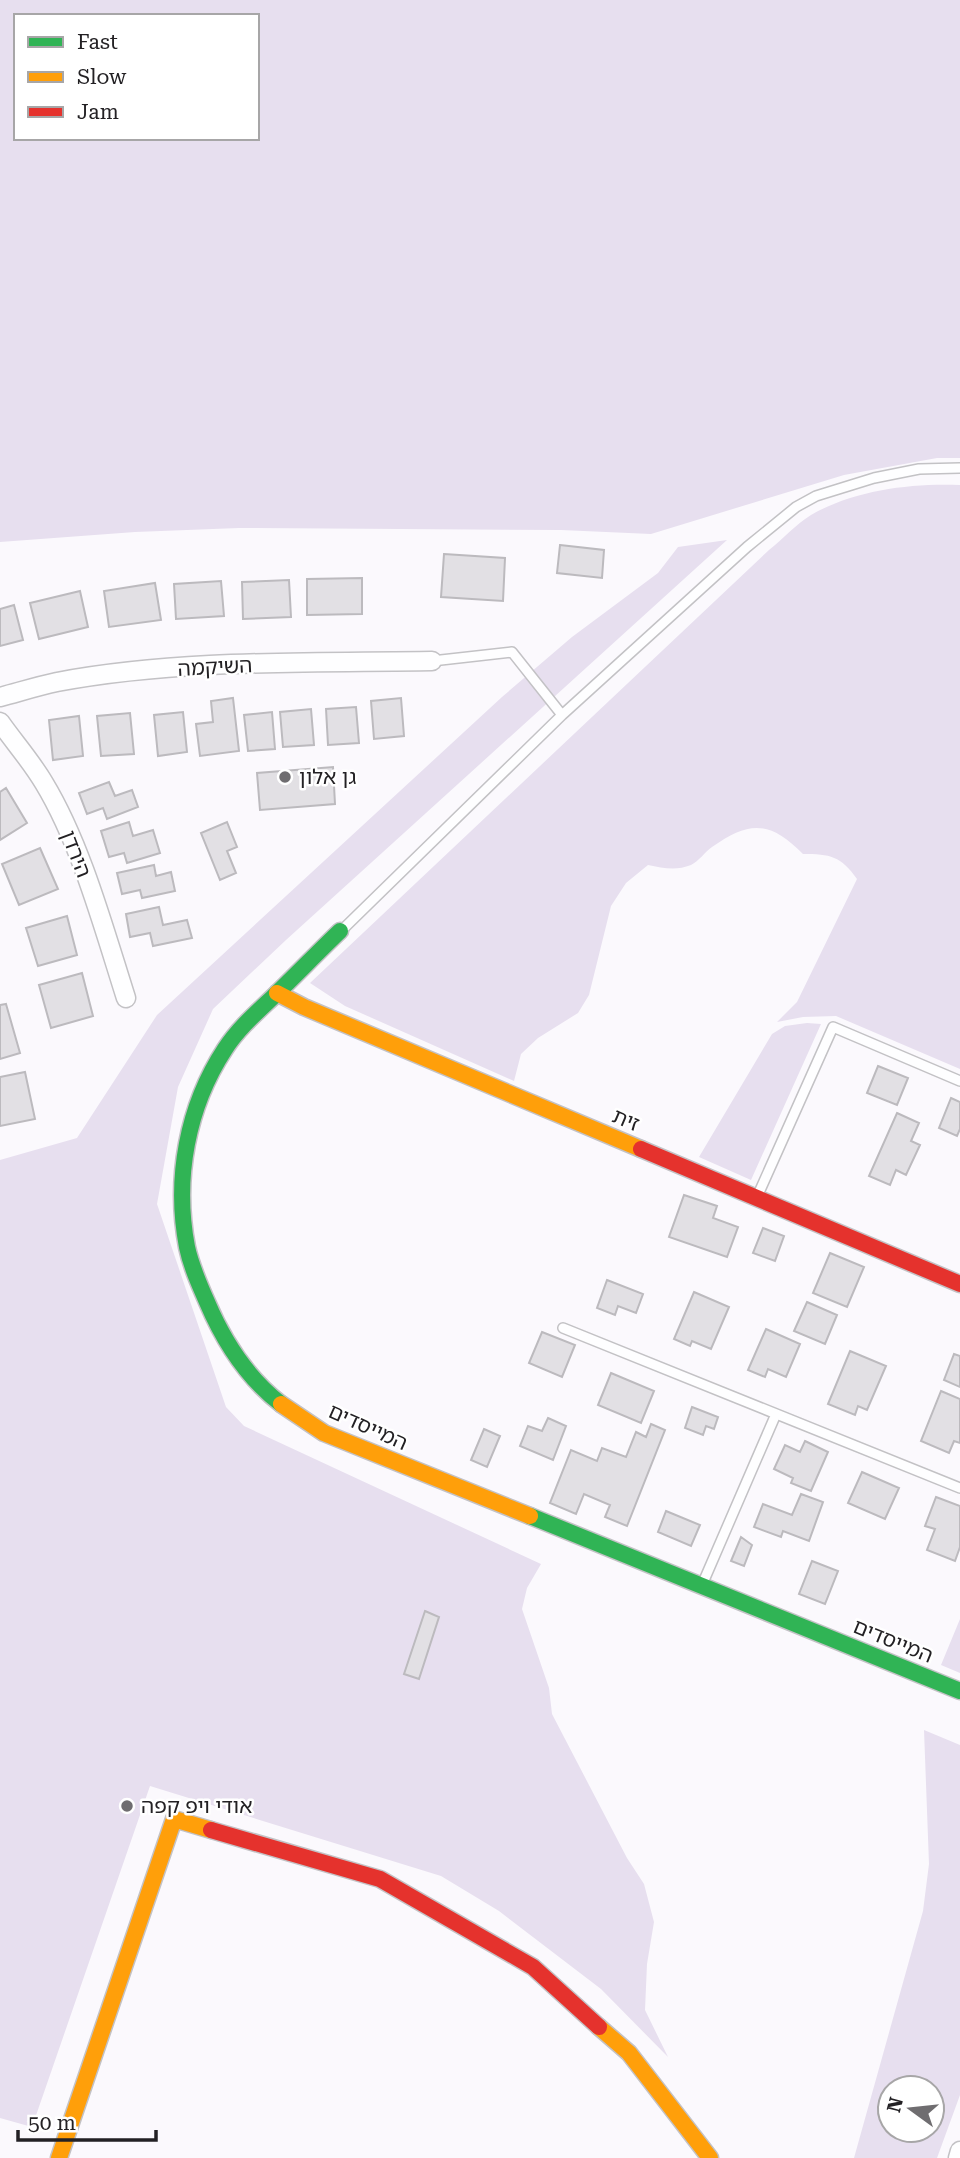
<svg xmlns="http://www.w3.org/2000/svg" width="960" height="2158" font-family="'Roboto Serif','Noto Sans Hebrew',serif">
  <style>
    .green { fill: #e7dfef; fill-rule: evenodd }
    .building { fill: #e2e0e4; stroke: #bcbabe; stroke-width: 2 }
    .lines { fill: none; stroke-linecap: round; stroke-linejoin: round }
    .lane-casing { stroke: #c3c2c5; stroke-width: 12 }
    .street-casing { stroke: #c3c2c5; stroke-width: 21 }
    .fast-casing { stroke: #c3c2c5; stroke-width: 19 }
    .slow-casing { stroke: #c3c2c5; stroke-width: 19 }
    .jam-casing { stroke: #c3c2c5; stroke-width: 19 }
    .lane { stroke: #fefeff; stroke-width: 9 }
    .street { stroke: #fefeff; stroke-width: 18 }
    .fast { stroke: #30b455; stroke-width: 16 }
    .slow { stroke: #ff9f0a; stroke-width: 16 }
    .jam { stroke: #e5322d; stroke-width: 16 }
    .poi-dot { fill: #6f6d70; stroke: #fff; stroke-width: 2.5 }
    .labels { text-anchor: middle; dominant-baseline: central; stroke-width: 5; stroke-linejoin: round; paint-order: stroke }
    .street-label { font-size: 21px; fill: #232124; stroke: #fff }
    .poi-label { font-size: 21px; fill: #232124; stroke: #fff; text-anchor: start }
  </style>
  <rect width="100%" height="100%" fill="#fbf9fd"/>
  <path class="green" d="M0,0H960V458H937L844,475L651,534L561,530L239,528L135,532L0,542ZM16,16H257V138H16Z
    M960,485V1069L836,1016L803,1017L777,1022L797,1002L857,879C841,856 830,854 803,854C770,821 750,820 712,847C705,852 699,861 691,865C676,871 663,868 648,865L626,883L611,906L589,995L578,1013L538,1038L521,1054L514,1081L345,1006L310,983L769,550C783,539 796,524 811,515C854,490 911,483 960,485Z
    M727,540L286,940L213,1009L178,1087L157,1204L226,1407L244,1426L541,1564L527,1588L522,1609L549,1688L552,1714L627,1858L644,1884L654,1922L647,1964L645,2010L668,2057L601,1989L499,1911L441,1876L150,1786L32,2127L0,2118V1160L77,1138L157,1015L502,697L572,637L658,573L678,547Z
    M807,1023L821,1024L751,1180L699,1157L772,1034L785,1026Z
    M960,1619V1673L941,1665Z
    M924,1730L960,1745V2095L937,2158H854L923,1911L929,1864ZM890,2088H932V2130H890Z"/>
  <path class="building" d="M560,545L604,550L602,578L557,573Z
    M444,554L505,558L503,601L441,597Z
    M362,578V614L307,615V579Z
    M289,580L291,617L243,619L242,582Z
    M221,581L224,616L176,619L174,584Z
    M155,583L161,620L109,627L104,591Z
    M80,591L88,627L39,639L30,603Z
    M14,605L23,640L0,646V609Z
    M233,698L239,751L200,756L196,724L213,722L211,701Z
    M401,698L404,736L374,739L371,701Z
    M356,707L359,743L328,745L326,709Z
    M311,709L314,745L283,747L280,712Z
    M183,712L187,752L158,756L154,715Z
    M272,712L275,749L248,751L244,715Z
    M130,713L134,754L101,756L97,716Z
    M79,716L83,756L53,760L49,720Z
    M333,767L335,804L260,810L257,773Z
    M109,782L115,796L132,790L138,807L107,819L103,808L87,814L79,793Z
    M6,788L27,823L0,840V792Z
    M129,822L133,836L153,830L160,853L127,863L124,853L109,857L101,831Z
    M227,822L237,847L227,851L236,873L220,880L201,833Z
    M40,848L58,889L19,905L2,864Z
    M154,865L156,876L171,872L175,891L142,898L140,890L122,894L117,873Z
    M159,907L163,925L187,920L192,938L153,946L150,933L130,937L126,914Z
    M67,916L77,955L38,966L26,928Z
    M82,973L93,1016L51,1028L39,985Z
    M6,1004L20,1053L0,1059V1005Z
    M878,1066L908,1078L897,1105L867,1093Z
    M25,1072L35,1119L0,1126V1077Z
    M951,1098L960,1102V1129L957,1136L939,1128Z
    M897,1113L919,1123L911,1141L920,1145L906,1175L896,1170L890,1185L869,1176Z
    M684,1195L717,1206L713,1218L738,1227L727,1257L669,1237Z
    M763,1228L784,1236L775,1261L753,1253Z
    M830,1253L864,1267L847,1307L813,1293Z
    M607,1280L643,1294L636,1313L618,1306L615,1315L597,1308Z
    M694,1292L729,1307L711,1349L692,1341L690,1346L674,1339Z
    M807,1302L837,1315L825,1344L794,1331Z
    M766,1329L800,1344L786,1377L768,1369L765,1377L748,1370Z
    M542,1332L575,1345L562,1377L529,1363Z
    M850,1351L886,1366L867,1410L858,1406L855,1415L828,1404Z
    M954,1354L960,1356V1387L944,1380Z
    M611,1373L654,1391L641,1423L598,1405Z
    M941,1391L960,1399V1443L954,1441L949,1453L921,1441Z
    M692,1407L718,1417L714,1429L706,1426L703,1435L685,1428Z
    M548,1418L566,1426L553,1460L520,1446L528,1426L542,1431Z
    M651,1424L665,1430L627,1526L605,1517L610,1505L584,1494L576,1514L550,1503L571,1450L597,1461L602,1448L626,1457L636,1432L646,1437Z
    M484,1429L500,1436L487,1467L471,1460Z
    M805,1441L828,1452L811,1491L791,1483L793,1478L774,1469L785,1445L800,1452Z
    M862,1472L899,1488L885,1519L848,1503Z
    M801,1494L823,1502L809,1541L783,1531L781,1537L754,1527L763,1504L792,1515Z
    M936,1497L960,1506V1547L955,1561L927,1550L935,1529L925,1526Z
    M666,1511L700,1525L691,1546L658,1532Z
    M741,1537L752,1545L744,1566L731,1561Z
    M812,1561L838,1571L825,1604L799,1594Z
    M425,1611L439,1617L419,1679L404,1674Z"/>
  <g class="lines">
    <g class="lane-casing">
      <path id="lane" d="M432,661L512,652L562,715
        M341,931L562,715L747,547L796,507L816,496L874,478L919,469L960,468
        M757,1197L833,1027L960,1081
        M563,1328L960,1488
        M702,1585L776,1414"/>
    </g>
    <g class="street-casing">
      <path id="street" d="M0,697C19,692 38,686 57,682C180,659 308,663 432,661
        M0,722C14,742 31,761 44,783C81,844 104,929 126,998
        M958,2158L960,2151"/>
    </g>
    <g class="fast-casing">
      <path id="fast" d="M281,1404C246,1377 224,1342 207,1302C199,1284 191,1266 187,1247C174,1179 187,1107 225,1049C238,1029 255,1014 272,998C295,976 317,953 340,931
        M530,1516L960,1691"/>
    </g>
    <g class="slow-casing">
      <path id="slow" d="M277,993L304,1007L641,1149
        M281,1404L324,1433L530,1516
        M599,2027L629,2053L710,2158
        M59,2158L174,1819L211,1830"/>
    </g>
    <g class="jam-casing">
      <path id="jam" d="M641,1149L960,1284
        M211,1830L380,1879L533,1967L599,2027"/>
    </g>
    <use href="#lane" class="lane"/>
    <use href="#street" class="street"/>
    <use href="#fast" class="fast"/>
    <use href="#slow" class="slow"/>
    <use href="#jam" class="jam"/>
  </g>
  <g class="poi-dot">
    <circle cx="285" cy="777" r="7"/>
    <circle cx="127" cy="1806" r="7"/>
  </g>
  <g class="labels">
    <g class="street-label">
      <text transform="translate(215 667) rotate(-3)">השיקמה</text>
      <text transform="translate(76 854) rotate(69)">הירדן</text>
      <text transform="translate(626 1120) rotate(23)">זית</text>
      <text transform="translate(368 1427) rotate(24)">המייסדים</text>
      <text transform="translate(893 1641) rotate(22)">המייסדים</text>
    </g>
    <g class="poi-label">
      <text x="299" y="777">גן אלון</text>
      <text x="141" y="1806">אודי ויפ קפה</text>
    </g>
  </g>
  <rect x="14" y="14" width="245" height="126" fill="#ffffff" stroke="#a7a6a7" stroke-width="2"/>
  <rect x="28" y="37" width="35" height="10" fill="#30b455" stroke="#a7a6a7" stroke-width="2"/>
  <text x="77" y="49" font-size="21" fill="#232124">Fast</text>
  <rect x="28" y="72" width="35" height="10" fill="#ff9f0a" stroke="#a7a6a7" stroke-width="2"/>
  <text x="77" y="84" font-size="21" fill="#232124">Slow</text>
  <rect x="28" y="107" width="35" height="10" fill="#e5322d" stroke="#a7a6a7" stroke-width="2"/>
  <text x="77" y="119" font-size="21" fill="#232124">Jam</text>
  <g transform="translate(911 2109) rotate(285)"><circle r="33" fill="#ffffff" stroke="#a7a6a7" stroke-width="2"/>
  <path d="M0-5L12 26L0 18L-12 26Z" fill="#6f6d70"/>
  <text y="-10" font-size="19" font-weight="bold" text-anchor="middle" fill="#232124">N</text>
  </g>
  <path d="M18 2130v10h138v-10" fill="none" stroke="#232124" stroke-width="3.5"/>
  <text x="28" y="2130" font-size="21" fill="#232124" stroke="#ffffff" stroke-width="5" paint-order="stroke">50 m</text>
</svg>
